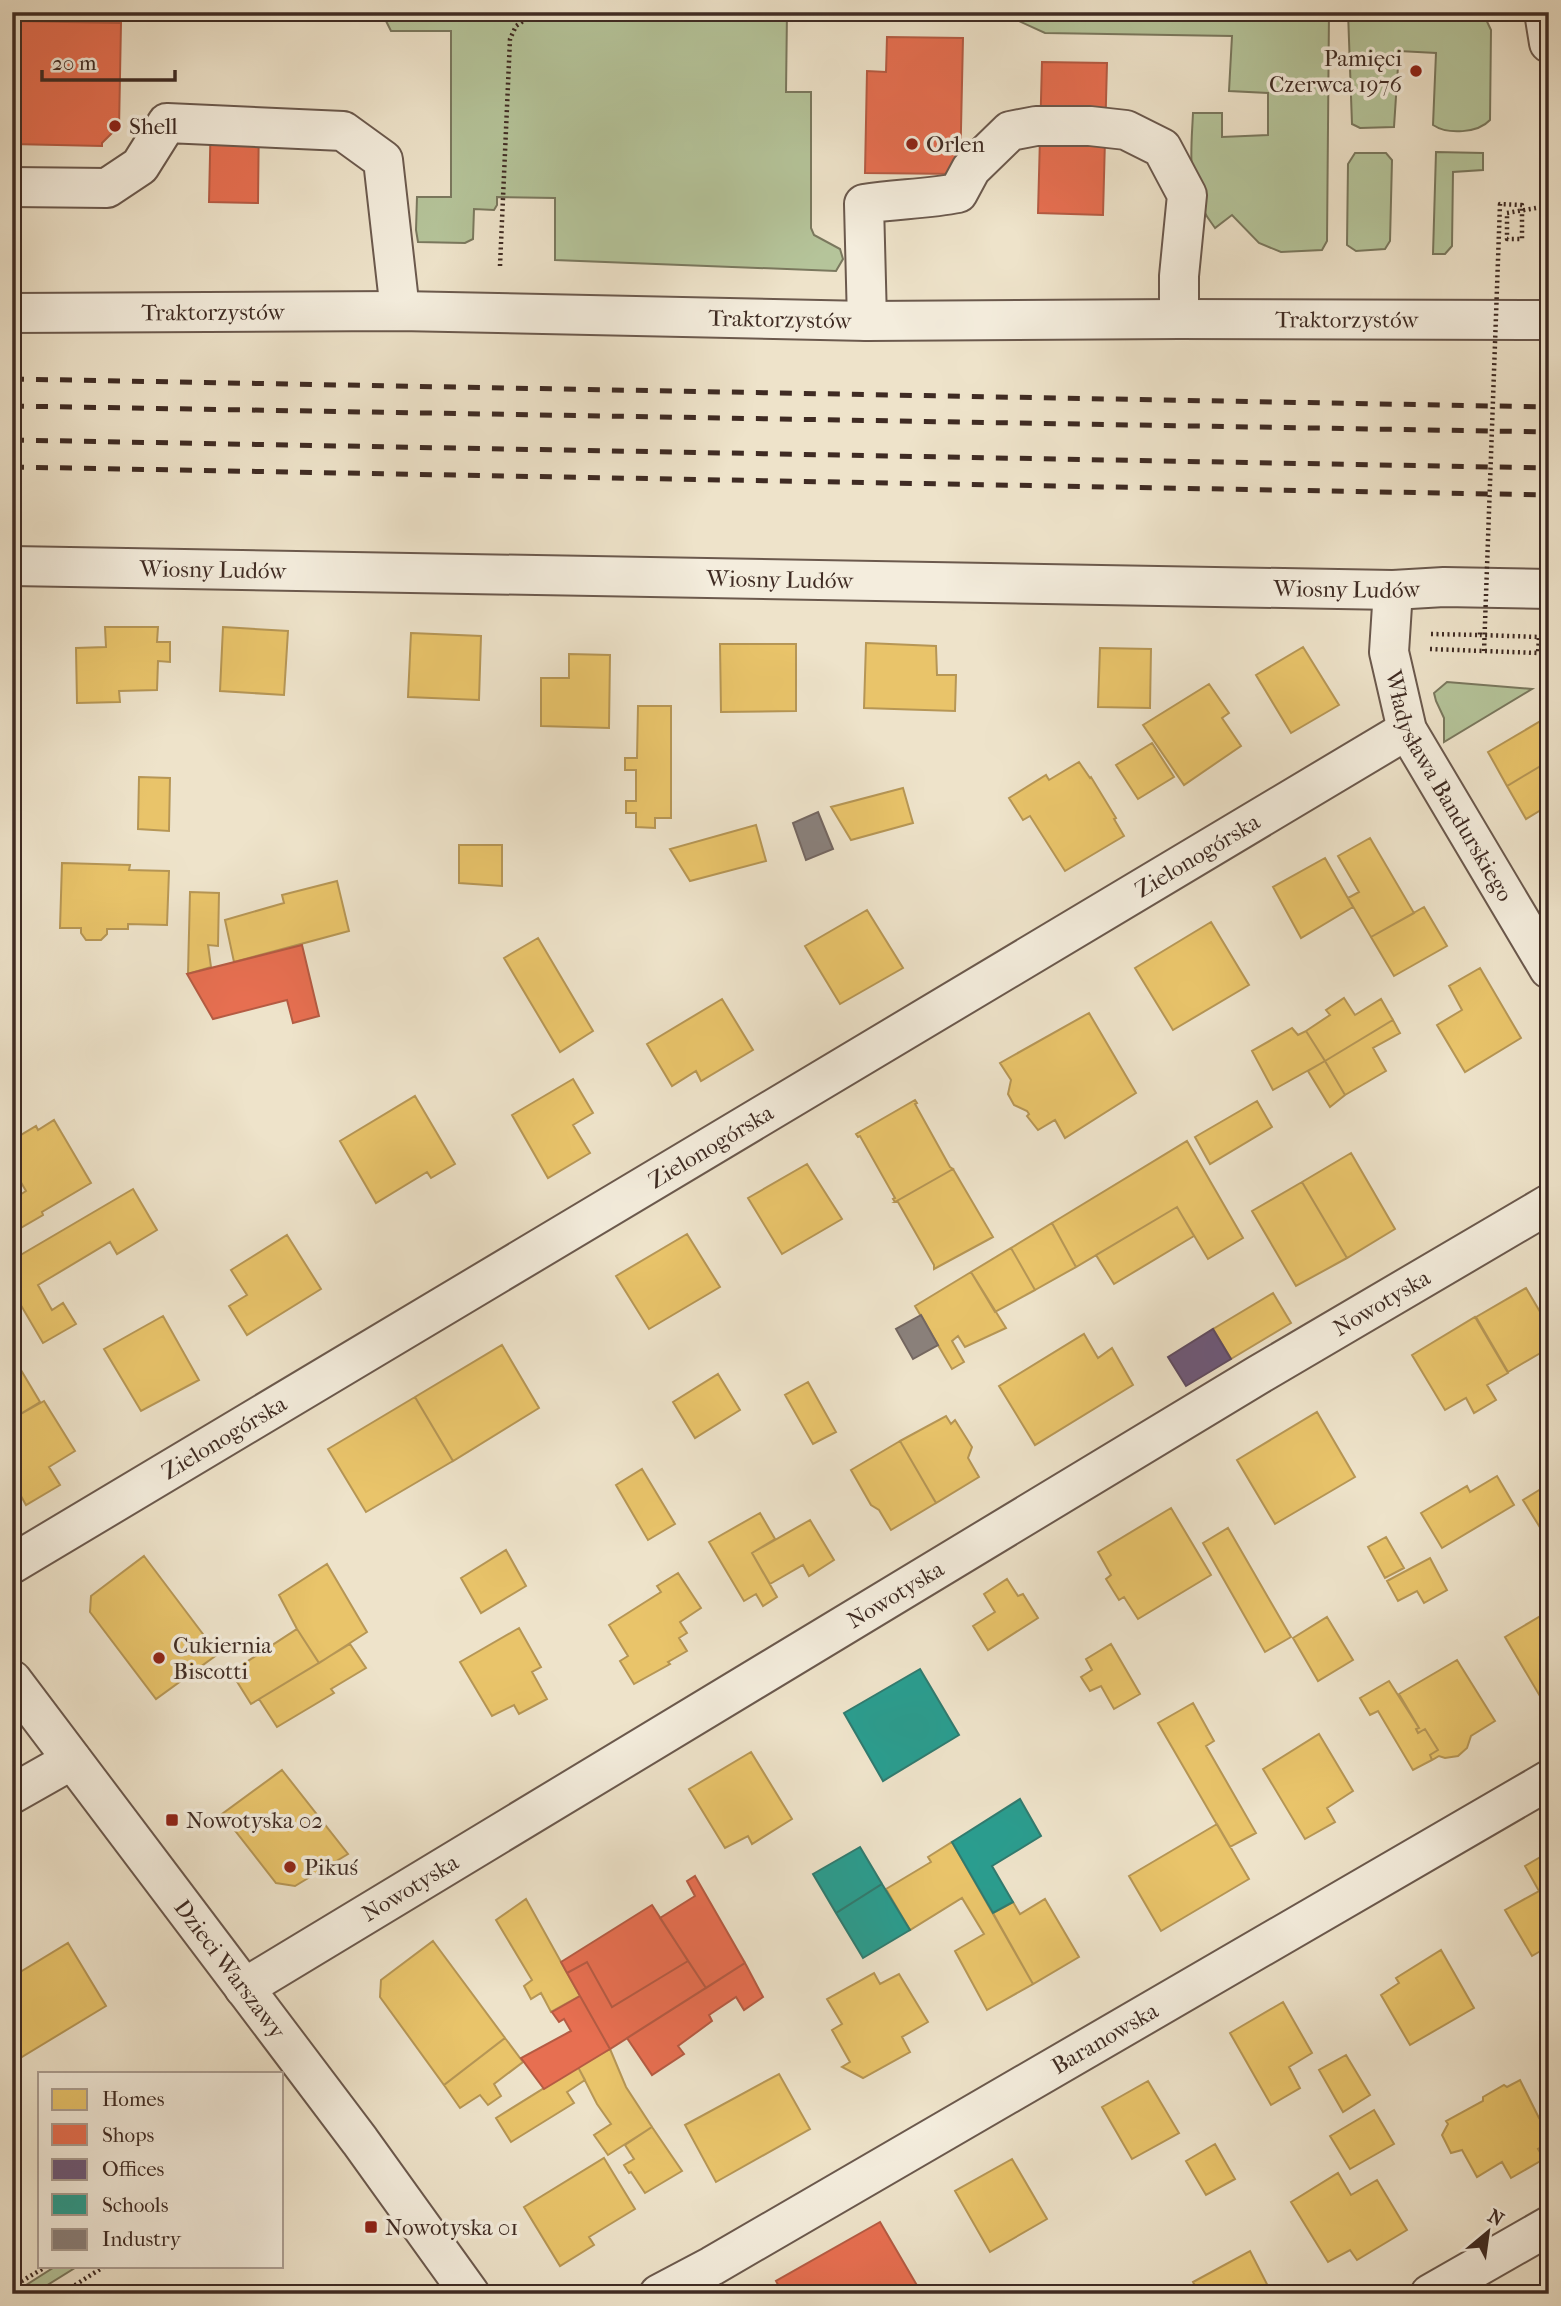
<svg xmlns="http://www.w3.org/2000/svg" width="1561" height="2306" font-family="'IM FELL French Canon',serif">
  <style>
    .green { fill: #b5c49a; stroke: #7a785e; stroke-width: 2 }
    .homes { fill: #e9c46a; stroke: #b69655; stroke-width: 2 }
    .shops { fill: #e76f51; stroke: #b55b43; stroke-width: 2 }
    .offices { fill: #6d597a; stroke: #5f4b60; stroke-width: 2 }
    .schools { fill: #2a9d8f; stroke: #307b6f; stroke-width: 2 }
    .industry { fill: #8a817c; stroke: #746761; stroke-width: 2 }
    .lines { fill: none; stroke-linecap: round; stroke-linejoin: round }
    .minor-casing { stroke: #6b594d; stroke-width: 42 }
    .path { stroke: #3f2b23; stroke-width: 4.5; stroke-dasharray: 2 3.5; stroke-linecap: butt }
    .minor { stroke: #f4eddd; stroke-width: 38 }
    .rail { stroke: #3f2b23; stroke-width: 5; stroke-dasharray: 12 12; stroke-linecap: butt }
    .path-bridge { stroke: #3f2b23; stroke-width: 4.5; stroke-dasharray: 2 3.5; stroke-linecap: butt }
    .poi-dot { fill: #8f2418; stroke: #f4eddd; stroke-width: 2.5 }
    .labels { text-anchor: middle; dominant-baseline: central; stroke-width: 7; stroke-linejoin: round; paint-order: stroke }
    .poi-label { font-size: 23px; fill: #3f2b23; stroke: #f4eddd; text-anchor: start }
    .street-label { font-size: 23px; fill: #3f2b23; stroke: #f4eddd }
  </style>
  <rect width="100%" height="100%" fill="#eee3ca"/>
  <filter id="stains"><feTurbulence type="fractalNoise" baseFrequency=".00286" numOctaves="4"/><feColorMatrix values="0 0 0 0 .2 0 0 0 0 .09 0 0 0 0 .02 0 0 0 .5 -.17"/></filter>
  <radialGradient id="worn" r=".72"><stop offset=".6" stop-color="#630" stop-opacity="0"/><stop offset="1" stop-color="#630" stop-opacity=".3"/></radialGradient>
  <path class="green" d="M386,12H787L786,92H811V228L814,235L840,249L843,259L836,271L555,260V198L497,197V205L494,210L474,209L473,239L465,243L418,242L416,230L417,197H451V31H391L386,21Z
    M999,12H1329L1327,241L1322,250L1281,252L1259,243L1232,215L1215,228C1185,190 1191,158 1193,113H1222V137L1268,135V93L1229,91L1232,36L1045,33Z
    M1348,12L1483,13L1491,30L1490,120C1478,133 1448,135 1433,125L1436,53L1399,51L1394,127L1360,128L1352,124Z
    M1436,152L1483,153V170L1453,172L1452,246L1445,254H1433Z
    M1355,153H1386L1392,160L1390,241L1385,249L1356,251L1347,245L1348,164Z
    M1447,682L1532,689L1444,742V718L1436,701L1434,693Z
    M56,2266H78L33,2294H12Z"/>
  <path class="homes" d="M105,627H158L157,642H170V662L158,661L157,690L119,691L120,702L77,703L76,648L106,647Z
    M223,627L288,631L284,695L220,691Z
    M411,633L481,636L479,700L408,697Z
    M866,643L936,646L937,675H956L955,711L864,708Z
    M720,644H796V711L721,712Z
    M1303,647L1339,705L1291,733L1256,675Z
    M1100,648L1151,649L1150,708L1098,707Z
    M569,654L610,655L609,728L541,726V678H569Z
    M1209,684L1229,713L1222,718L1241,746L1184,785L1143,725Z
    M638,706H671V818H655V828L636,827V813H626V801H636V770H625V758H637Z
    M1549,716V761L1507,786L1488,752Z
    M1152,743L1174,777L1138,799L1116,765Z
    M1549,761V805L1526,819L1507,786Z
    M1079,762L1090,778L1091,777L1116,818L1114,819L1124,836L1065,871L1030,816L1023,820L1009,798L1046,775L1049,780Z
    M139,777L170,778L169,831L138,829Z
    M903,788L913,823L851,840L831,807Z
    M756,825L766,861L690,881L670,849Z
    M1370,838L1414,913L1371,937L1348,898L1359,892L1338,856Z
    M459,845H502V886L459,883Z
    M1325,858L1353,907L1301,938L1273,887Z
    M62,863L130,865L129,870L169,871L167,925L128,924V929H107V934L101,940H86L81,933V928H60Z
    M337,881L349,931L234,962L225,920L284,903L282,895Z
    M190,892L219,893L218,946L208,945L211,967L188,974Z
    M1424,907L1447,946L1394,976L1371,937Z
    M867,910L903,968L840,1004L805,946Z
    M1211,922L1249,985L1173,1030L1135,968Z
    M538,938L593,1031L560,1052L504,958Z
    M1480,968L1521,1038L1465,1072L1437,1025L1462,1010L1449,986Z
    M1344,998L1355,1015L1381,999L1393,1020L1325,1061L1306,1031L1330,1015L1326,1010Z
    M722,999L753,1050L701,1081L696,1071L672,1086L647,1044Z
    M1089,1013L1136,1093L1065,1138L1055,1120L1038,1130L1027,1116L1029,1114L1027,1111L1014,1105L1008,1094L1011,1080L1000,1063Z
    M1393,1020L1400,1033L1373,1048L1386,1071L1345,1095L1325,1061Z
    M1292,1028L1298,1035L1306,1031L1325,1061L1273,1090L1252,1051Z
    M1325,1061L1345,1095L1330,1107L1308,1071Z
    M573,1079L593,1113L573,1125L590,1153L548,1178L512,1115Z
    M415,1096L455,1164L431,1178L427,1172L376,1203L340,1141Z
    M915,1100L917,1103L915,1104L950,1167L953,1169L895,1202L893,1199L895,1198L860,1136L858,1137L856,1134Z
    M1257,1101L1272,1127L1210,1164L1195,1137Z
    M54,1120L91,1183L42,1212L43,1215L12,1233V1200L26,1191L12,1167V1145L18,1142L16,1138L36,1126L38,1130Z
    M1187,1141L1243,1238L1208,1259L1177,1207L1076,1267L1052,1223Z
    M1351,1153L1395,1229L1347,1258L1302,1182Z
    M807,1164L842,1219L782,1254L748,1198Z
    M953,1169L993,1237L934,1269V1265L898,1202H895Z
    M1302,1182L1347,1258L1296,1286L1252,1211Z
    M133,1189L157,1230L117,1254L110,1242L38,1285L52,1310L63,1303L76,1324L43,1343L12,1290V1260Z
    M1177,1207L1194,1236L1114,1284L1096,1255Z
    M1052,1223L1076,1267L1035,1290L1011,1248Z
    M687,1234L720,1287L649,1329L616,1276Z
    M287,1235L321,1289L247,1335L229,1306L247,1295L231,1270Z
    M1011,1248L1035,1290L995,1312L971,1272Z
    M971,1272L1006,1328L965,1347L958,1336L952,1341L964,1362L952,1369L915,1306Z
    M1526,1288L1549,1327V1348L1508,1372L1476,1317Z
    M1273,1293L1291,1323L1231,1359L1213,1329Z
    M163,1316L199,1380L141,1411L104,1349Z
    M1475,1317L1508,1373L1487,1385L1496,1400L1474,1413L1466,1398L1445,1410L1412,1355Z
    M1084,1334L1098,1358L1112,1348L1133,1385L1035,1445L999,1386Z
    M502,1345L539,1408L453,1461L415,1397Z
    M12,1355L40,1402L12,1419Z
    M718,1374L740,1410L695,1438L673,1402Z
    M808,1382L836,1432L813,1444L785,1395Z
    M415,1397L453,1461L366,1512L328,1449Z
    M44,1401L75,1451L49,1467L60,1485L26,1505L16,1487L14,1488L12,1486V1419Z
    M1317,1412L1355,1477L1275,1524L1237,1460Z
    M946,1416L951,1424L955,1420L972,1447L968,1458L979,1477L936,1503L900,1441Z
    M900,1441L936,1503L891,1530L879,1510L871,1505L851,1470Z
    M642,1469L675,1524L648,1540L616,1485Z
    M1497,1476L1514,1505L1442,1548L1421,1513L1467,1486L1470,1492Z
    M1549,1484V1542L1523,1500Z
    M1171,1508L1211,1575L1138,1619L1124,1597L1119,1600L1106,1579L1111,1575L1098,1552Z
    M760,1513L775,1539L752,1553L777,1597L763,1606L756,1594L744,1601L709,1542Z
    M810,1520L834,1560L809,1576L803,1565L770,1584L752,1553Z
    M1228,1528L1291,1637L1265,1652L1203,1543Z
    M1386,1537L1404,1568L1385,1578L1368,1547Z
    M506,1550L526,1586L481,1613L461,1578Z
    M144,1556L218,1654L156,1699L90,1612L91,1596Z
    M1430,1558L1447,1590L1424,1603L1417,1591L1398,1601L1387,1581Z
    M327,1564L367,1632L319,1663L297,1629L279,1595Z
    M678,1573L701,1608L680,1622L687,1633L679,1638L687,1651L668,1662L670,1664L634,1684L620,1661L628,1656L609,1625L661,1592L657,1586Z
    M1007,1579L1018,1596L1023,1594L1038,1618L988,1650L973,1626L995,1612L984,1594Z
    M1549,1611V1707L1547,1708L1505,1637Z
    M1327,1617L1353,1660L1318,1681L1293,1638Z
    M519,1628L541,1667L532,1672L547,1699L519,1714L514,1705L492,1716L460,1662Z
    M297,1629L319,1663L251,1704L231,1672Z
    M350,1644L366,1668L331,1689L334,1693L277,1727L259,1699Z
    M1111,1644L1140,1694L1114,1709L1101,1686L1090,1691L1081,1677L1092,1670L1086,1659Z
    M1457,1660L1495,1721L1471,1736L1467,1748L1458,1756L1445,1758L1439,1756L1432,1760L1430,1755L1438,1750L1425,1729L1418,1733L1416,1729L1419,1728L1399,1694Z
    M1389,1681L1419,1728L1416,1729L1418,1733L1425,1729L1438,1750L1430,1755L1432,1760L1413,1770L1378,1711L1370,1715L1360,1698Z
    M1193,1703L1214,1741L1206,1746L1256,1833L1230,1847L1158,1723Z
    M1319,1734L1353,1791L1327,1808L1335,1822L1305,1839L1263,1769Z
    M751,1752L792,1819L752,1844L748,1836L725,1848L689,1789Z
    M282,1770L348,1854L295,1886L276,1883L222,1814Z
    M1217,1824L1249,1879L1161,1931L1129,1876Z
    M952,1842L1033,1984L987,2010L955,1951L984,1934L962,1898L910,1930L886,1889L931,1862L928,1857Z
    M1549,1852V1946L1532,1956L1505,1910L1539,1891L1525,1866Z
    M526,1899L580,1996L551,2012L541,1993L531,1999L524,1986L532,1980L496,1920Z
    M1045,1899L1079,1957L1033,1984L993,1913L1013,1902L1020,1914Z
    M433,1941L505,2038L444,2085L380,1997L381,1980Z
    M68,1943L106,2006L12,2063V1977Z
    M1441,1950L1474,2008L1410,2045L1381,1995L1399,1983L1396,1978Z
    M874,1973L880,1984L899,1974L928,2022L902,2037L910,2052L863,2078L842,2067L850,2062L832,2030L842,2024L827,1999Z
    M1283,2002L1312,2053L1289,2067L1300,2088L1271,2105L1230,2033Z
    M505,2038L523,2062L494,2084L501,2096L488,2105L480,2095L460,2108L444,2085Z
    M610,2049L626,2087L652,2127L608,2155L594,2135L611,2124L597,2104L578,2067Z
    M1346,2055L1370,2095L1343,2112L1319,2070Z
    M578,2067L585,2080L567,2092L574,2103L511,2142L496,2118Z
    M779,2074L810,2129L716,2182L685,2125Z
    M1520,2080L1539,2118L1549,2131V2143L1538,2149L1544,2159L1511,2178L1502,2162L1477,2177L1462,2150L1451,2153L1442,2135L1448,2124L1446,2121L1483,2101V2097L1504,2085L1507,2087Z
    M1148,2081L1179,2133L1132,2159L1102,2107Z
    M1374,2110L1394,2144L1350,2169L1330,2136Z
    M652,2127L682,2171L645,2193L631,2172L629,2173L624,2165L634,2159L625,2145Z
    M1215,2144L1235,2179L1206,2195L1186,2161Z
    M604,2158L635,2209L589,2237L594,2245L560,2266L524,2207Z
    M1012,2159L1047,2219L990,2252L955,2191Z
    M1338,2173L1351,2195L1377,2180L1407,2230L1357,2260L1350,2250L1328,2262L1291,2202Z
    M1250,2251L1272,2294H1199L1193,2282Z"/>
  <path class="shops" d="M12,21L121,23L119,129H116L102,143V146L12,144Z
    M887,37L963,38L960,174L865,173L867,71L886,72Z
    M1042,62L1107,63L1103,215L1038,213Z
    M211,111H259L258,203L209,202Z
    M302,945L319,1016L293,1023L287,1000L213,1019L187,974Z
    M695,1876L745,1963L706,1988L660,1918L695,1896L687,1881Z
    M652,1905L688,1961L612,2007L587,1962L567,1973L561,1962Z
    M688,1961L706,1988L610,2049L567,1973L587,1962L612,2007Z
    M745,1963L763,1997L744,2010L736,1997L709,2015L712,2021L678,2046L684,2054L652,2075L627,2038Z
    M580,1996L610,2049L544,2089L521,2058L571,2031L564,2019L559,2022L552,2012Z
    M880,2222L922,2294H783L776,2281Z"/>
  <path class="offices" d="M1213,1329L1231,1359L1186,1386L1168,1357Z"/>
  <path class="schools" d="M920,1669L959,1735L883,1781L844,1713Z
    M1020,1799L1041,1836L992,1866L1013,1902L993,1913L952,1842Z
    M860,1847L882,1884L836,1913L813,1874Z
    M882,1884L910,1930L863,1958L836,1913Z"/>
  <path class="industry" d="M818,812L833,849L806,860L793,823Z
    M921,1315L938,1345L913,1359L896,1329Z"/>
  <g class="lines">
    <g class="minor-casing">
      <g id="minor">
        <path d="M1544,12L1549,43"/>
        <path d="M12,187L107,188L140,166L167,123L343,131L383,160L400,311"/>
        <path id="s1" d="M12,313L400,311L867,321L1179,319L1549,320"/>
        <path d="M867,321L864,204C896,199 927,199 958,193L971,169L1010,131L1036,126H1090L1126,130L1162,148L1187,195L1179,276V319"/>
        <path id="s2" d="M12,566L1393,590L1444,587L1549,589"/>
        <path id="s3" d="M1393,590L1389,652L1407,730L1549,969"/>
        <path id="s4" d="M12,1564L1407,730"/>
        <path id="s5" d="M12,1680L360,2141L470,2294"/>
        <path d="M12,1794L72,1760"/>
        <path id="s6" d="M244,1988L1258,1375L1549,1204"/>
        <path id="s7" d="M659,2294L712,2266L1549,1780"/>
        <path d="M1430,2294L1549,2226"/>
      </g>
    </g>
    <path class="path" d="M1507,213L1536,208
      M500,266L510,39L516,26L536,12
      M1431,634L1480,635V630
      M1430,649L1538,653L1539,637L1480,635
      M12,2287L47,2266
      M61,2294L105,2266"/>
    <use href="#minor" class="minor"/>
    <path class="rail" d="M12,379L1549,407
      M12,406L1549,432
      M12,440L1549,468
      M12,467L1549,495"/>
    <path class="path-bridge" d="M1484,651L1500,204L1522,205V239H1507V213"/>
  </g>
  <g class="poi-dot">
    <circle cx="1416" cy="71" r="7"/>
    <circle cx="115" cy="126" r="7"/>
    <circle cx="912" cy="144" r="7"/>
    <circle cx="159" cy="1658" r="7"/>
    <rect x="165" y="1813" width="14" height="14" rx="3.5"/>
    <circle cx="290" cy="1867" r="7"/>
    <rect x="364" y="2220" width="14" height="14" rx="3.5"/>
  </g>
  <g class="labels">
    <g class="poi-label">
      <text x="1402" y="58" text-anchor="end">Pamięci<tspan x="1402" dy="26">Czerwca 1976</tspan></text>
      <text x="129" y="126">Shell</text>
      <text x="926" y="144">Orlen</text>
      <text x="173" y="1645">Cukiernia<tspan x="173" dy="26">Biscotti</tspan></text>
      <text x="186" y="1820">Nowotyska 02</text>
      <text x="304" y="1867">Pikuś</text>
      <text x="385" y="2227">Nowotyska 01</text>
    </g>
    <g class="street-label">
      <text stroke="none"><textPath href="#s1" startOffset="201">Traktorzystów</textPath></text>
      <text stroke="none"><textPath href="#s1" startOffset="768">Traktorzystów</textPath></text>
      <text stroke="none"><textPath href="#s1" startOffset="1335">Traktorzystów</textPath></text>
      <text stroke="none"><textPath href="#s2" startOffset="201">Wiosny Ludów</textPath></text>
      <text stroke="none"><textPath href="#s2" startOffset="768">Wiosny Ludów</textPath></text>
      <text stroke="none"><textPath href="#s2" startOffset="1335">Wiosny Ludów</textPath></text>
      <text stroke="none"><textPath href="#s3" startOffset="210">Władysława Bandurskiego</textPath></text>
      <text stroke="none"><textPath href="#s4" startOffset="1381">Zielonogórska</textPath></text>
      <text stroke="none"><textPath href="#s4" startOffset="814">Zielonogórska</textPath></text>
      <text stroke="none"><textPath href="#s6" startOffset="1328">Nowotyska</textPath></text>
      <text stroke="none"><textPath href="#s4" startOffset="247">Zielonogórska</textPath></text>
      <text stroke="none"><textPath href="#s6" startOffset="761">Nowotyska</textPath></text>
      <text stroke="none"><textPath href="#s6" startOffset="194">Nowotyska</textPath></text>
      <text stroke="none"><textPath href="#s5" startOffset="362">Dzieci Warszawy</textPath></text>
      <text stroke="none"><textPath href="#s7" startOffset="514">Baranowska</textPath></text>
    </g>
  </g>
  <rect width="1561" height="2306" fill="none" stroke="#eee3ca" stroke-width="42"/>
  <rect x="14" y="14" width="1533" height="2278" fill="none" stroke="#3f2b23" stroke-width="3.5"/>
  <rect x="21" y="21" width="1519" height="2264" fill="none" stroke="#3f2b23" stroke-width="2"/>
  <rect x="38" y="2072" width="245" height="196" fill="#f4eddd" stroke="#ac9f93" stroke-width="2"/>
  <rect x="52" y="2089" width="35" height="21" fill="#e9c46a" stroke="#ac9f93" stroke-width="2"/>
  <text x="102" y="2106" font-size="21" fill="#3f2b23">Homes</text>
  <rect x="52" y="2124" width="35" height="21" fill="#e76f51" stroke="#ac9f93" stroke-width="2"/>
  <text x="102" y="2142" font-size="21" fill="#3f2b23">Shops</text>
  <rect x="52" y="2159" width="35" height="21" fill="#6d597a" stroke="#ac9f93" stroke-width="2"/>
  <text x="102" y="2176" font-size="21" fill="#3f2b23">Offices</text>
  <rect x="52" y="2194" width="35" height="21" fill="#2a9d8f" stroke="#ac9f93" stroke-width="2"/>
  <text x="102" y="2212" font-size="21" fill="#3f2b23">Schools</text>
  <rect x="52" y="2229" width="35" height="21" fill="#8a817c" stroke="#ac9f93" stroke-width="2"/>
  <text x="102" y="2246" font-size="21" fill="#3f2b23">Industry</text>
  <g transform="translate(1488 2232) rotate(29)" stroke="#f4eddd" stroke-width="5" paint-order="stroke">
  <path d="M0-5L12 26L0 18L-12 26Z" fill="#3f2b23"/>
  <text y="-10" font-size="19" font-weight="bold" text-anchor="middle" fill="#3f2b23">N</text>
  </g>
  <path d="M42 70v10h133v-10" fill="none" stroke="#3f2b23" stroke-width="3.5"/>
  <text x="52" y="70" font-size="21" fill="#3f2b23" stroke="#f4eddd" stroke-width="5" paint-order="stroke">20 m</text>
  <rect width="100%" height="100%" filter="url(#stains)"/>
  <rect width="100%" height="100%" fill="url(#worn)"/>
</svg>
